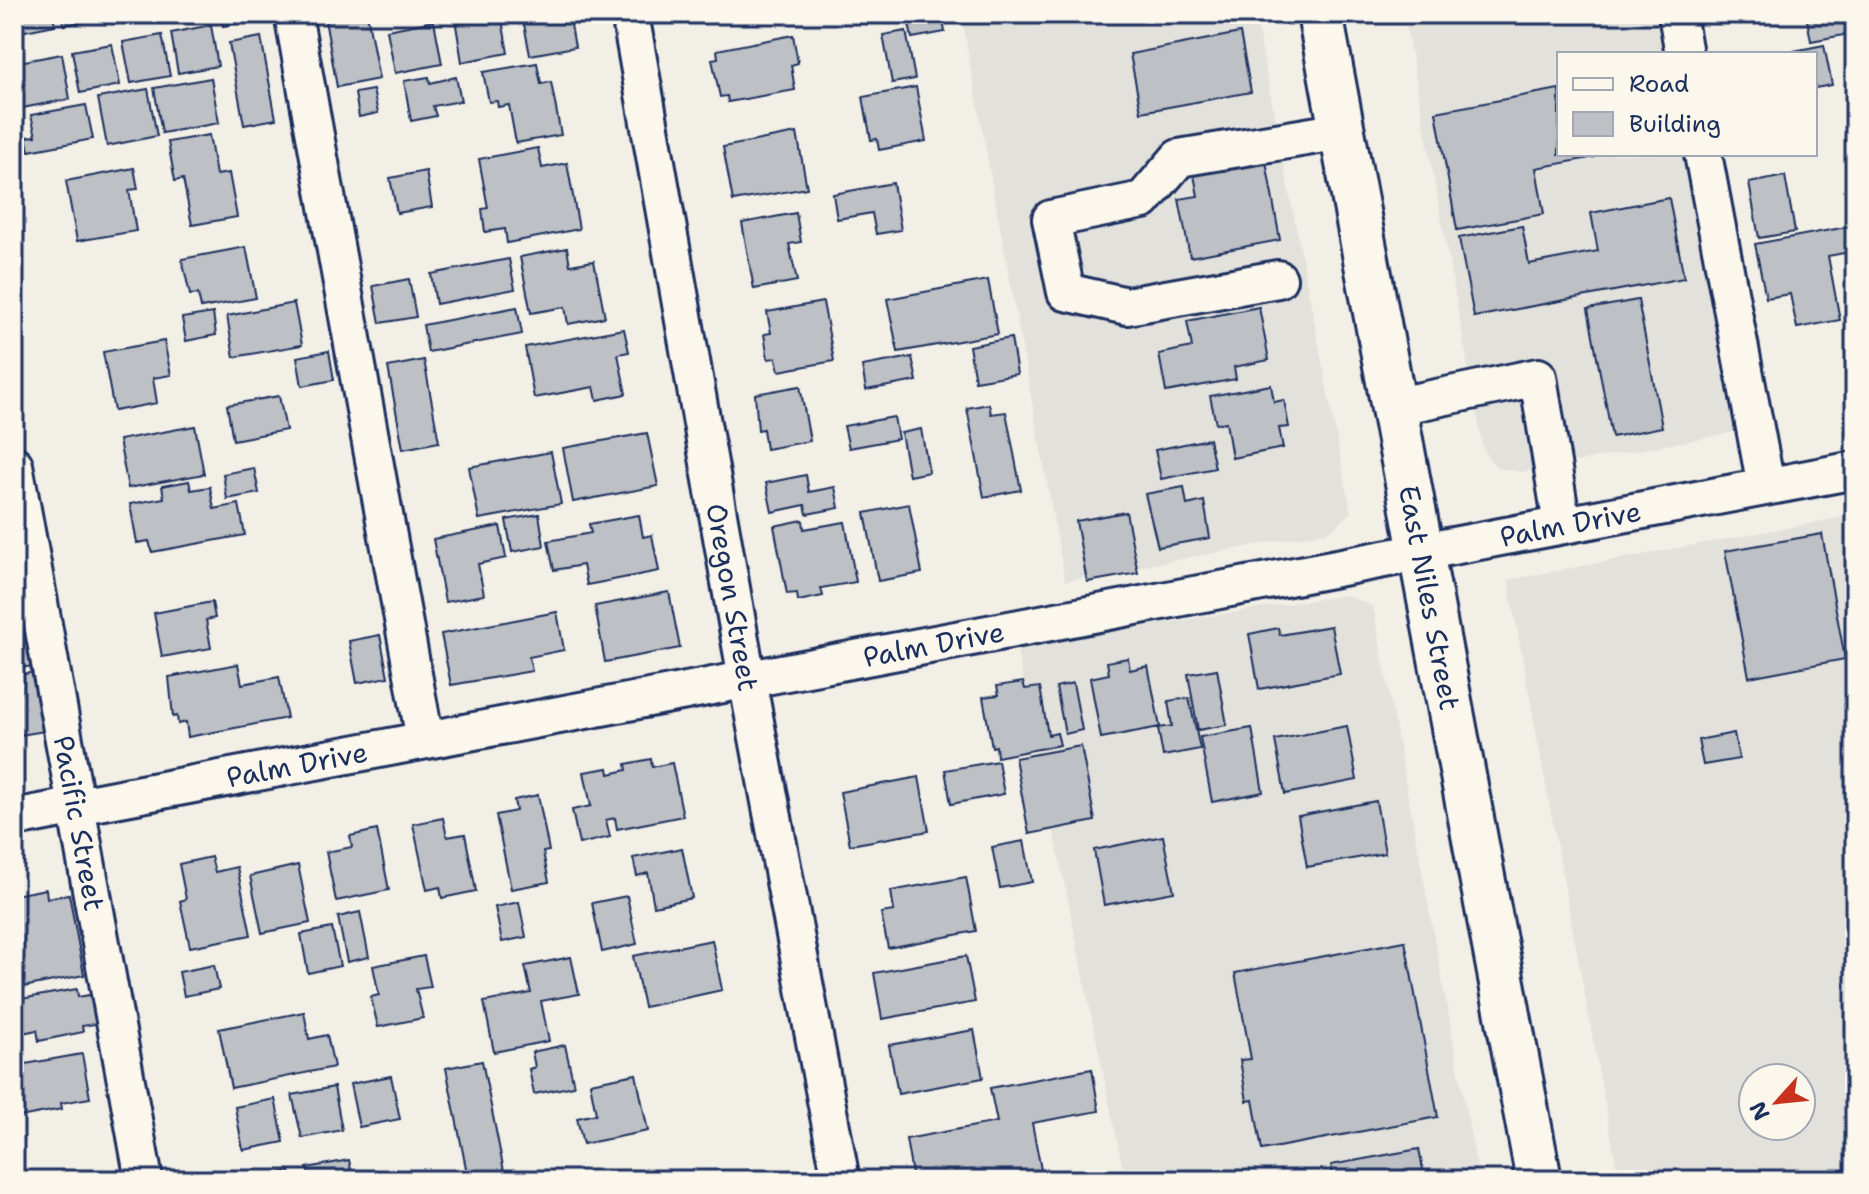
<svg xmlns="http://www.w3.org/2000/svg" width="1869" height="1194" font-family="'Shantell Sans',sans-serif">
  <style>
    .built { fill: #e2e1dc; fill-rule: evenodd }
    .building { fill: #bdc0c4; stroke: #1b2f5e; stroke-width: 2 }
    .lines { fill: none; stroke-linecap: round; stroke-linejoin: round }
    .minor-casing { stroke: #1b2f5e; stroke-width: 42 }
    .major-casing { stroke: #1b2f5e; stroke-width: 50 }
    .minor { stroke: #fbf7ec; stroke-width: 36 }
    .major { stroke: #fbf7ec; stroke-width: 44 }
    .labels { text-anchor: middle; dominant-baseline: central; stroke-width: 8; stroke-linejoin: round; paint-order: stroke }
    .street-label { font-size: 28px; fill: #1b2f5e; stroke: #fbf7ec }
  </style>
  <rect width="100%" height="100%" fill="#f2efe6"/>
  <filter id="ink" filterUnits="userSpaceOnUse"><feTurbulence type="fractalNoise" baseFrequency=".0125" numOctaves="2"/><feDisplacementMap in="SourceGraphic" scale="16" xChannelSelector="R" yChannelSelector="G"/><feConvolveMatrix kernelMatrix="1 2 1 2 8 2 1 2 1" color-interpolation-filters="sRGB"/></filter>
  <g filter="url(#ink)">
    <path class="built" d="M961,14H1255L1351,513L1330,531L1065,581Z
      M1404,14H1677L1684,54H1559V154H1702L1751,429L1522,472L1498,468L1489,459L1483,448Z
      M1855,515V1180H1619L1508,580ZM1753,1078H1801V1126H1753Z
      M1345,595L1373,606L1479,1180H1125L1016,646Z"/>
    <path class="building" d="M14,14H53L55,25L15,33Z
      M62,14H106V18L64,25Z
      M221,14H261L262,19L223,26Z
      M324,14H367L379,79L337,87Z
      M483,14H501L508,53L462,62L455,19Z
      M522,14H569L575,47L530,55Z
      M907,14H942L945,32L912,38Z
      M1806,14H1855V33L1811,41Z
      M434,21L442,64L395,73L387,30Z
      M211,25L218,66L178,73L171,33Z
      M906,31L915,79L892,83L883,35Z
      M1240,33L1251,92L1141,112L1130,54Z
      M162,35L170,76L131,83L123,42Z
      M793,35L798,63L791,65L795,90L728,102L727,96L720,97L712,59L718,58L717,50Z
      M261,37L276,119L244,125L229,43Z
      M112,44L120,85L80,93L72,51Z
      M1824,45L1832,85L1815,88V54H1779Z
      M62,54L70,99L22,108L17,84L23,82L19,62Z
      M537,63L541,84L551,82L561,135L516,143L509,105L498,107L497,101L489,102L483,72Z
      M1855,66V95L1850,67Z
      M429,77L430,83L456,77L461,101L433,106L436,116L411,121L404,81Z
      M211,78L219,123L162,133L154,88Z
      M916,87L926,141L879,150L877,139L871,140L863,97Z
      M148,89L157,136L107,146L98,98Z
      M1559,89V154H1594L1595,157L1536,168L1544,214L1457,230L1436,112Z
      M373,90L378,113L359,117L355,93Z
      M86,105L93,139L29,151L26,137L36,136L31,115Z
      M797,133L807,188L733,201L723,147Z
      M209,135L216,175L229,173L237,217L192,225L183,179L175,181L168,142Z
      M538,148L542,168L567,163L579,229L507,243L505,229L485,232L482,209L488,208L479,159Z
      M1265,156L1280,240L1190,257L1179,199L1198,196L1193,170Z
      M134,168L138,189L129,190L136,231L77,241L66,181Z
      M426,171L432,207L397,213L390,178Z
      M1785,176L1795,232L1759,238L1749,183Z
      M893,183L901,230L876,234L872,213L837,219L833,194Z
      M1669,198L1684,278L1474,317L1459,238L1522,226L1529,264L1598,251L1591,213Z
      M796,213L801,242L789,244L797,281L754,289L742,223Z
      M1852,226L1855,251L1828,256L1840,320L1797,328L1790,294L1766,298L1755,244Z
      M246,247L256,298L201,308L198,294L190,295L182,259Z
      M567,248L570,265L594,261L605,317L568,324L565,307L531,313L520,257Z
      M509,259L515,289L436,304L431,274Z
      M409,279L416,317L380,323L373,286Z
      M988,280L998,334L898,352L887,299Z
      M1638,300L1662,427L1612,437L1588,309Z
      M823,302L834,361L779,371L776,358L768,359L764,334L771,333L767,312Z
      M294,303L302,345L234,357L227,316Z
      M517,307L522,334L428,352L423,325Z
      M1259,307L1269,360L1234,367L1236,379L1166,392L1159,354L1192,347L1187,321Z
      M213,313L216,335L186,341L182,318Z
      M624,329L629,352L618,354L626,394L597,400L594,387L534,398L525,347Z
      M1011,338L1017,374L975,381L969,346Z
      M164,341L171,375L153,378L157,403L114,411L103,352Z
      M329,351L334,380L302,386L297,357Z
      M912,357L917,381L866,390L862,366Z
      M424,360L439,442L403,449L388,367Z
      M1271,385L1274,402L1284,400L1289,427L1279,428L1283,448L1232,458L1226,422L1216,424L1210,396Z
      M800,386L810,441L766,449L763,429L758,430L755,394Z
      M279,396L286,430L233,440L227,405Z
      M989,404L991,414L1006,412L1021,490L984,497L967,408Z
      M894,417L898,439L849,448L844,426Z
      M195,426L204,474L128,488L119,440Z
      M921,429L929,472L909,476L901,433Z
      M647,433L658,486L573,502L563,448Z
      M1209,439L1215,468L1161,479L1155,450Z
      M551,452L561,504L479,519L469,467Z
      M254,468L259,493L227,499L223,474Z
      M806,475L809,492L835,487L839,508L807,514L805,505L772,512L766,483Z
      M189,481L191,490L210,487L214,509L239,504L245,535L152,552L149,541L137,543L130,504L164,498L162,486Z
      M1184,487L1187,505L1204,501L1210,538L1158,547L1145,494Z
      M909,504L922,573L878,581L865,513Z
      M1126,512L1138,573L1087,582L1076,521Z
      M539,514L544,546L512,552L506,520Z
      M639,515L643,537L652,535L659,571L587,585L583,565L554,570L548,541L591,533L589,524Z
      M803,520L804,529L845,522L856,582L821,588L823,596L798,601L797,593L787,594L774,526Z
      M500,526L506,558L478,564L484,595L445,602L433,539Z
      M1822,534L1845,659L1749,677L1725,551Z
      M14,568L20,598L14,600Z
      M669,592L680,648L605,662L595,606Z
      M212,602L215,618L206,620L211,648L162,657L154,613Z
      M22,607L33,666L14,669V609Z
      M557,612L564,650L529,657L532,671L451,685L441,634Z
      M1331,626L1340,674L1259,689L1249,634L1278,628L1280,635Z
      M380,635L388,677L357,683L349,641Z
      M1128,658L1130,670L1148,666L1160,727L1101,738L1090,678L1109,674L1107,662Z
      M238,664L242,684L279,677L287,718L188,737L186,722L178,724L177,716L173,717L169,677Z
      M1217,669L1227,725L1198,730L1188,674Z
      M34,672L45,731L14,736V676Z
      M1023,682L1025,689L1040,687L1048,735L1057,733L1060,745L997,757L996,746L992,747L983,697L999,695L997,686Z
      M1073,683L1082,730L1065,734L1056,687Z
      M1189,698L1200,749L1163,756L1158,728L1172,726L1168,701Z
      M1347,726L1357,780L1285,794L1275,740Z
      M1252,728L1263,792L1212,802L1200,737Z
      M1734,733L1739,759L1703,765L1698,740Z
      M1081,746L1095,821L1029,834L1015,758Z
      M651,759L652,767L672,763L683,816L617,829L615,818L606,820L610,837L579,844L572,810L591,806L584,772L608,768L609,774L627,770L626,764Z
      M998,761L1004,794L951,804L945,770Z
      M919,777L929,831L850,845L840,792Z
      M538,795L549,851L543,852L549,882L511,889L496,815L516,811L514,800Z
      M1376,801L1385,853L1307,867L1298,816Z
      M443,818L447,837L465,834L476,891L442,898L440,887L427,890L413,824Z
      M377,830L389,890L336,901L326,852L352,847L350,836Z
      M1163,836L1174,892L1104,905L1094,850Z
      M1024,841L1032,882L1000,888L992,847Z
      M682,848L692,898L654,906L648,873L637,876L633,858Z
      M211,857L215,872L237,867L251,935L190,947L180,901L186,899L179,864Z
      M298,865L310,923L262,933L250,876Z
      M966,877L976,931L888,948L881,913L894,911L891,891Z
      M46,889L47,898L69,894L84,975L23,987L14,947V895Z
      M627,896L637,944L602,952L592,903Z
      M519,902L526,937L502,942L495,907Z
      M360,912L369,957L347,962L338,917Z
      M332,928L340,966L308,973L301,934Z
      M712,940L722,990L644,1007L633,956Z
      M1405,941L1438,1117L1262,1150L1253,1100L1247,1101L1240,1060L1251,1059L1235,973Z
      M424,956L431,987L416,989L423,1018L378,1027L371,997L379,995L373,966Z
      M966,956L975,1002L882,1019L874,973Z
      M571,957L579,994L541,1001L549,1041L494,1052L484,1002L531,993L525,966Z
      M214,965L219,989L184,996L179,972Z
      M77,989L78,997L101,993L107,1022L82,1026L83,1032L39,1041L37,1030L22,1033L15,1000Z
      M304,1012L309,1039L327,1035L334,1067L231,1088L219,1029Z
      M974,1030L983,1078L898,1094L889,1045Z
      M565,1045L574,1086L534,1094L529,1069L535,1067L532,1052Z
      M82,1054L90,1098L61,1103L62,1109L14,1118V1066Z
      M482,1061L504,1171L468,1178L446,1068Z
      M1092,1069L1099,1111L1032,1123L1043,1180H913L906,1139L997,1122L990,1088Z
      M636,1074L648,1131L583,1144L577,1118L596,1114L590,1083Z
      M391,1076L400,1119L359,1127L350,1084Z
      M334,1087L342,1130L302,1138L292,1095Z
      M275,1099L284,1142L243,1150L235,1107Z
      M1419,1149L1425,1180H1334L1331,1165Z
      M349,1160L353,1180H310L307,1168Z
      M290,1171L292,1180L248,1179Z"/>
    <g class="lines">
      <g class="minor-casing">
        <g id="minor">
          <path d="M293,14L425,740"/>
          <path id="s1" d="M630,14L747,679L841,1180"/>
          <path d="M1677,14L1684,54"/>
          <path d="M1703,154L1766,486"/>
          <path d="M1278,279L1127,306L1066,292L1051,219L1143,200L1179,158L1342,131"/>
          <path d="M1393,407L1538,377L1562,525"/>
          <path id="s2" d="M14,465L144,1180"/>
          <path id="s3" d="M14,818L1855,470"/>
        </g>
      </g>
      <g class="major-casing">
        <g id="major">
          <path id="s4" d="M1320,14L1539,1180"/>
        </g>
      </g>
      <use href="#minor" class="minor"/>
      <use href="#major" class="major"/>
    </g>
  </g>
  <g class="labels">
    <g class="street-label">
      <text stroke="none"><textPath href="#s3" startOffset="1584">Palm Drive</textPath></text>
      <text stroke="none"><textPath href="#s4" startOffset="594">East Niles Street</textPath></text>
      <text stroke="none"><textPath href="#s1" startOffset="592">Oregon Street</textPath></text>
      <text stroke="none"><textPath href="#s3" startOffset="936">Palm Drive</textPath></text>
      <text stroke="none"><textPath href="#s3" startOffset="288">Palm Drive</textPath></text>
      <text stroke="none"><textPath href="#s2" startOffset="364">Pacific Street</textPath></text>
    </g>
  </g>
  <rect width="1869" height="1194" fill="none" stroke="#fbf7ec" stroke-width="48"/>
  <rect x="24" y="24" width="1821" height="1146" fill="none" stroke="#1b2f5e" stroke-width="3" filter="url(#ink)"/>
  <rect x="1557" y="52" width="260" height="104" fill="#fbf7ec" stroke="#a1a7b3" stroke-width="2"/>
  <rect x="1573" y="78" width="40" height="12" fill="#fbf7ec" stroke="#a1a7b3" stroke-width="2"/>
  <text x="1629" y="92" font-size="24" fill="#1b2f5e">Road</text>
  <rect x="1573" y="112" width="40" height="24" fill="#bdc0c4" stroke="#a1a7b3" stroke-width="2"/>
  <text x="1629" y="132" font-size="24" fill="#1b2f5e">Building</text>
  <g transform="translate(1777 1102) rotate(243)"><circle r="38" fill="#fbf7ec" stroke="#a1a7b3" stroke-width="2"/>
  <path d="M0-6L14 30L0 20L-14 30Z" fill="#c8321e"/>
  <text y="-12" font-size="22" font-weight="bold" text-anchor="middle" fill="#1b2f5e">N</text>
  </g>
</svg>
